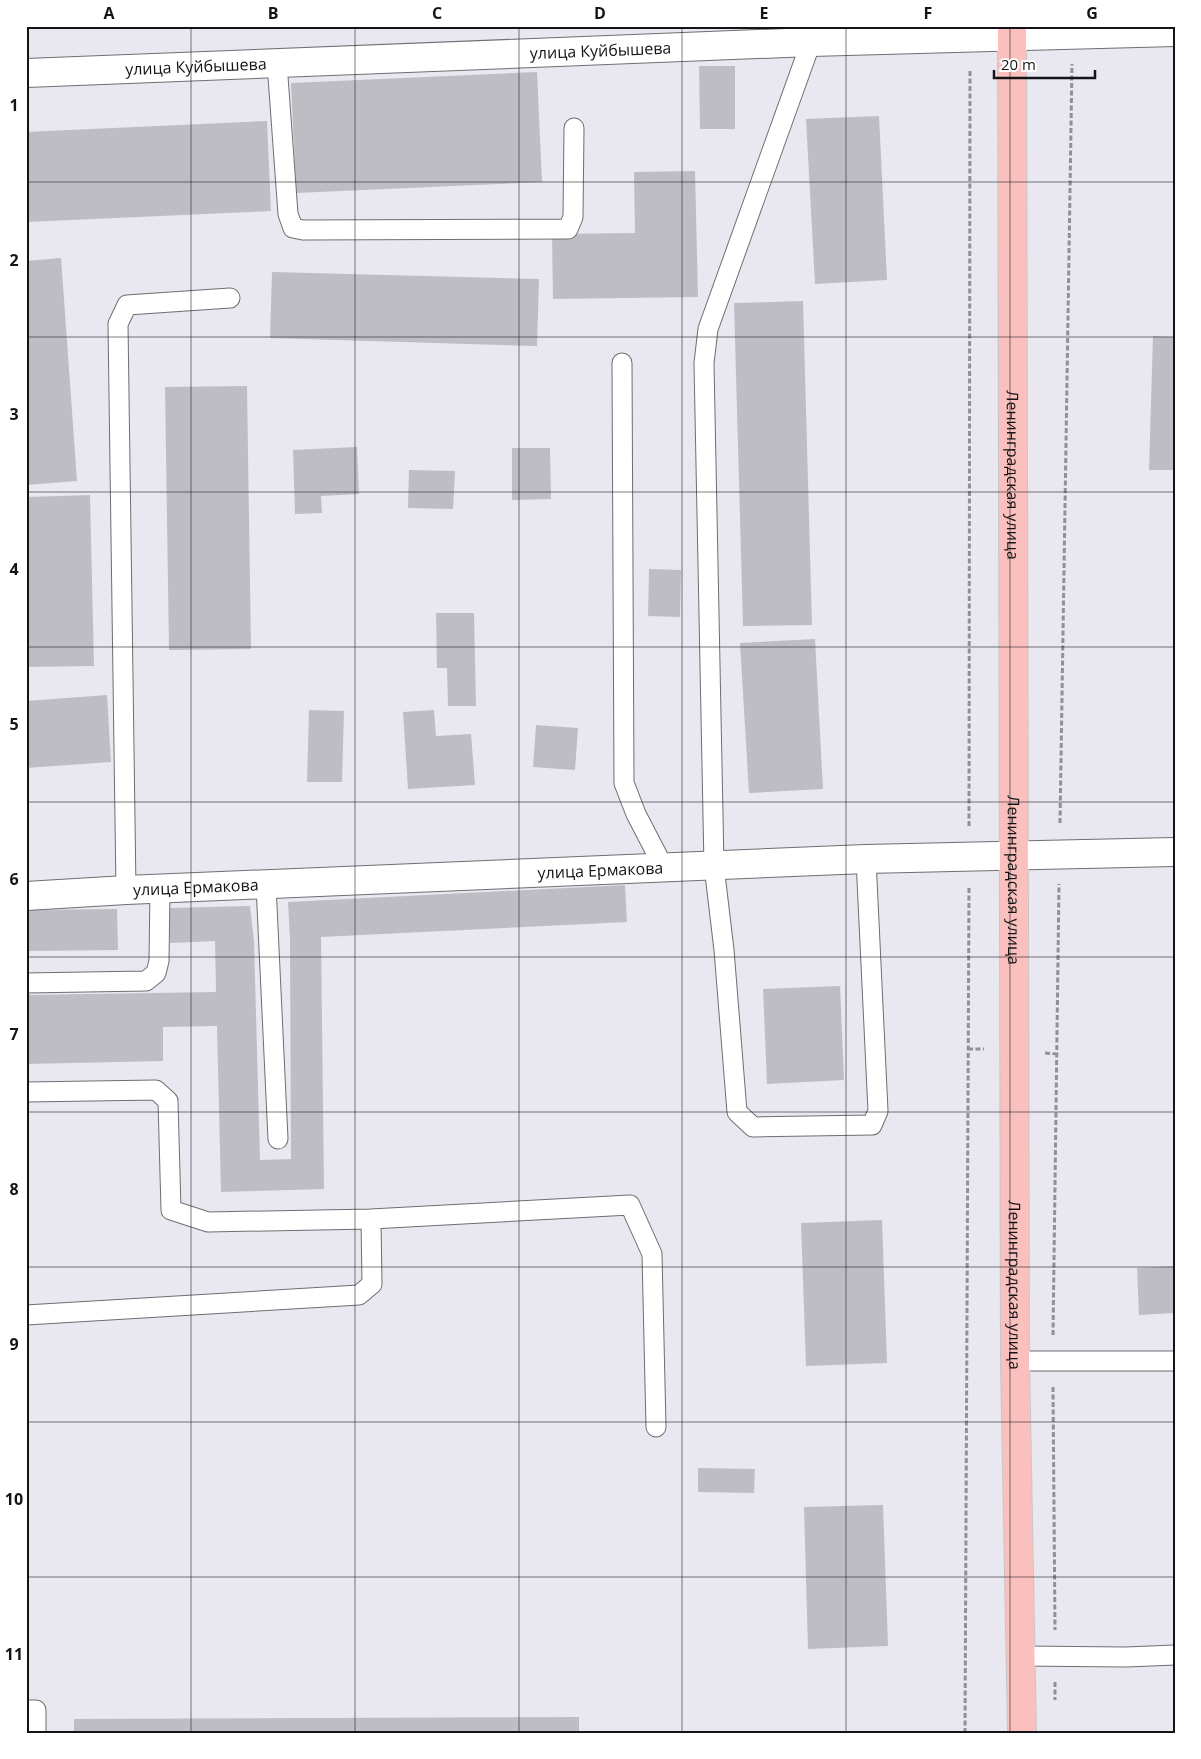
<svg xmlns="http://www.w3.org/2000/svg" width="1201" height="1759" font-family="'Open Sans',sans-serif">
  <style>
    .building { fill: #bfbdc4 }
    .lines { fill: none; stroke-linecap: round; stroke-linejoin: round }
    .lane-casing { stroke: #6f6d73; stroke-width: 21 }
    .street-casing { stroke: #6f6d73; stroke-width: 30 }
    .highway-casing { stroke: #c7c7c7; stroke-width: 30 }
    .path { stroke: #919095; stroke-width: 3; stroke-dasharray: 5 2.5; stroke-linecap: butt }
    .lane { stroke: #fff; stroke-width: 19 }
    .street { stroke: #fff; stroke-width: 28 }
    .highway { stroke: #fac0be; stroke-width: 28 }
    .grid { fill: none; stroke: #141416; stroke-width: 1; stroke-opacity: 0.55 }
    .labels { text-anchor: middle; dominant-baseline: central; stroke-width: 5; stroke-linejoin: round; paint-order: stroke }
    .street-label { font-size: 16px; fill: #141416; stroke: #fff }
    .neatline { fill: none; stroke: #141416; stroke-width: 2 }
    .grid-label { font-size: 16px; text-anchor: middle; font-weight: bold; fill: #141416 }
  </style>
  <rect width="100%" height="100%" fill="#e9e7ef"/>
  <path class="building" d="M699,66H735V129H700Z
    M537,72L542,182L296,193L291,83Z
    M879,116L887,280L815,284L806,119Z
    M267,121L271,211L26,222V132Z
    M695,171L698,297L553,299L552,234L635,233L634,172Z
    M61,258L77,481L26,485V261Z
    M272,272L539,279L537,346L270,338Z
    M803,301L812,625L743,626L734,303Z
    M1153,336L1175,337V470H1149Z
    M247,386L251,649L169,650L165,387Z
    M357,447L359,494L321,496L322,513L295,514L293,450Z
    M512,448H550L551,499L512,500Z
    M409,470L455,471L453,509L408,508Z
    M90,495L94,666L26,667V497Z
    M649,569L681,570L680,617L648,616Z
    M436,613H474L476,706H448L447,668H437Z
    M815,639L823,789L749,793L740,643Z
    M107,695L111,762L26,768V701Z
    M309,710L344,711L342,782H307Z
    M434,710L436,736L471,734L475,785L408,789L403,712Z
    M536,725L578,728L575,770L533,767Z
    M625,885L627,922L321,937L324,1189L221,1192L217,1026L163,1027V1061L26,1064V995L216,992L215,941L170,943L169,908L250,906L254,941L260,1160L291,1159L290,939L288,902Z
    M117,909L118,950L26,951V910Z
    M840,986L844,1080L767,1084L763,989Z
    M882,1220L887,1363L806,1366L801,1223Z
    M1175,1266V1313L1139,1315L1137,1268Z
    M698,1468L755,1469L754,1493L698,1492Z
    M883,1505L888,1646L808,1649L804,1507Z
    M579,1717V1733H74V1719Z"/>
  <g class="lines">
    <g class="lane-casing">
      <path id="lane" d="M811,42L708,329L704,363L714,866L724,950L737,1112L753,1127L872,1125L878,1111L866,859
        M277,63L288,214L293,228L303,230L568,229L573,217L574,128
        M622,363L624,783L636,814L664,868
        M266,885L278,1139
        M126,890L118,324L127,305L230,298
        M26,983L146,981L156,973L159,961L160,889
        M26,1092L156,1090L168,1101L171,1210L208,1222L371,1219
        M26,1315L359,1295L372,1284L371,1219L630,1205L652,1254L656,1427
        M1015,1361H1175
        M1022,1656L1126,1657L1175,1655
        M26,1710H36V1733"/>
    </g>
    <g class="street-casing">
      <g id="street">
        <path id="s1" d="M26,73L811,42L1175,32"/>
        <path id="s2" d="M26,896L126,890L866,859L1175,852"/>
      </g>
    </g>
    <g class="highway-casing">
      <g id="highway">
        <path id="s3" d="M1012,26L1015,1361L1022,1733"/>
      </g>
    </g>
    <path class="path" d="M1060,823L1072,64
      M969,826L970,69
      M968,1049H984
      M1045,1053L1057,1054
      M1053,1335L1059,884
      M1053,1387L1055,1630
      M1055,1682V1700
      M965,1733L969,887"/>
    <use href="#lane" class="lane"/>
    <use href="#street" class="street"/>
    <use href="#highway" class="highway"/>
  </g>
  <path class="grid" d="M191,26V1733M355,26V1733M519,26V1733M682,26V1733M846,26V1733M1010,26V1733M26,182H1175M26,337H1175M26,492H1175M26,647H1175M26,802H1175M26,957H1175M26,1112H1175M26,1267H1175M26,1422H1175M26,1577H1175"/>
  <g class="labels">
    <g class="street-label">
      <text stroke="none"><textPath href="#s1" startOffset="575">улица Куйбышева</textPath></text>
      <text stroke="none"><textPath href="#s1" startOffset="170">улица Куйбышева</textPath></text>
      <text stroke="none"><textPath href="#s3" startOffset="449">Ленинградская улица</textPath></text>
      <text stroke="none"><textPath href="#s2" startOffset="575">улица Ермакова</textPath></text>
      <text stroke="none"><textPath href="#s3" startOffset="854">Ленинградская улица</textPath></text>
      <text stroke="none"><textPath href="#s2" startOffset="170">улица Ермакова</textPath></text>
      <text stroke="none"><textPath href="#s3" startOffset="1259">Ленинградская улица</textPath></text>
    </g>
  </g>
  <rect width="1201" height="1759" fill="none" stroke="#ffffff" stroke-width="55"/>
  <path d="M994 70v8h101v-8" fill="none" stroke="#141416" stroke-width="2.5"/>
  <text x="1001" y="70" font-size="15" fill="#141416" stroke="#ffffff" stroke-width="4" paint-order="stroke">20 m</text>
  <rect x="28" y="28" width="1146" height="1704" class="neatline"/>
  <g class="grid-label">
    <text x="109" y="19">A</text>
    <text x="273" y="19">B</text>
    <text x="437" y="19">C</text>
    <text x="600" y="19">D</text>
    <text x="764" y="19">E</text>
    <text x="928" y="19">F</text>
    <text x="1092" y="19">G</text>
    <text x="14" y="111">1</text>
    <text x="14" y="266">2</text>
    <text x="14" y="420">3</text>
    <text x="14" y="575">4</text>
    <text x="14" y="730">5</text>
    <text x="14" y="885">6</text>
    <text x="14" y="1040">7</text>
    <text x="14" y="1195">8</text>
    <text x="14" y="1350">9</text>
    <text x="14" y="1505">10</text>
    <text x="14" y="1660">11</text>
  </g>
</svg>
